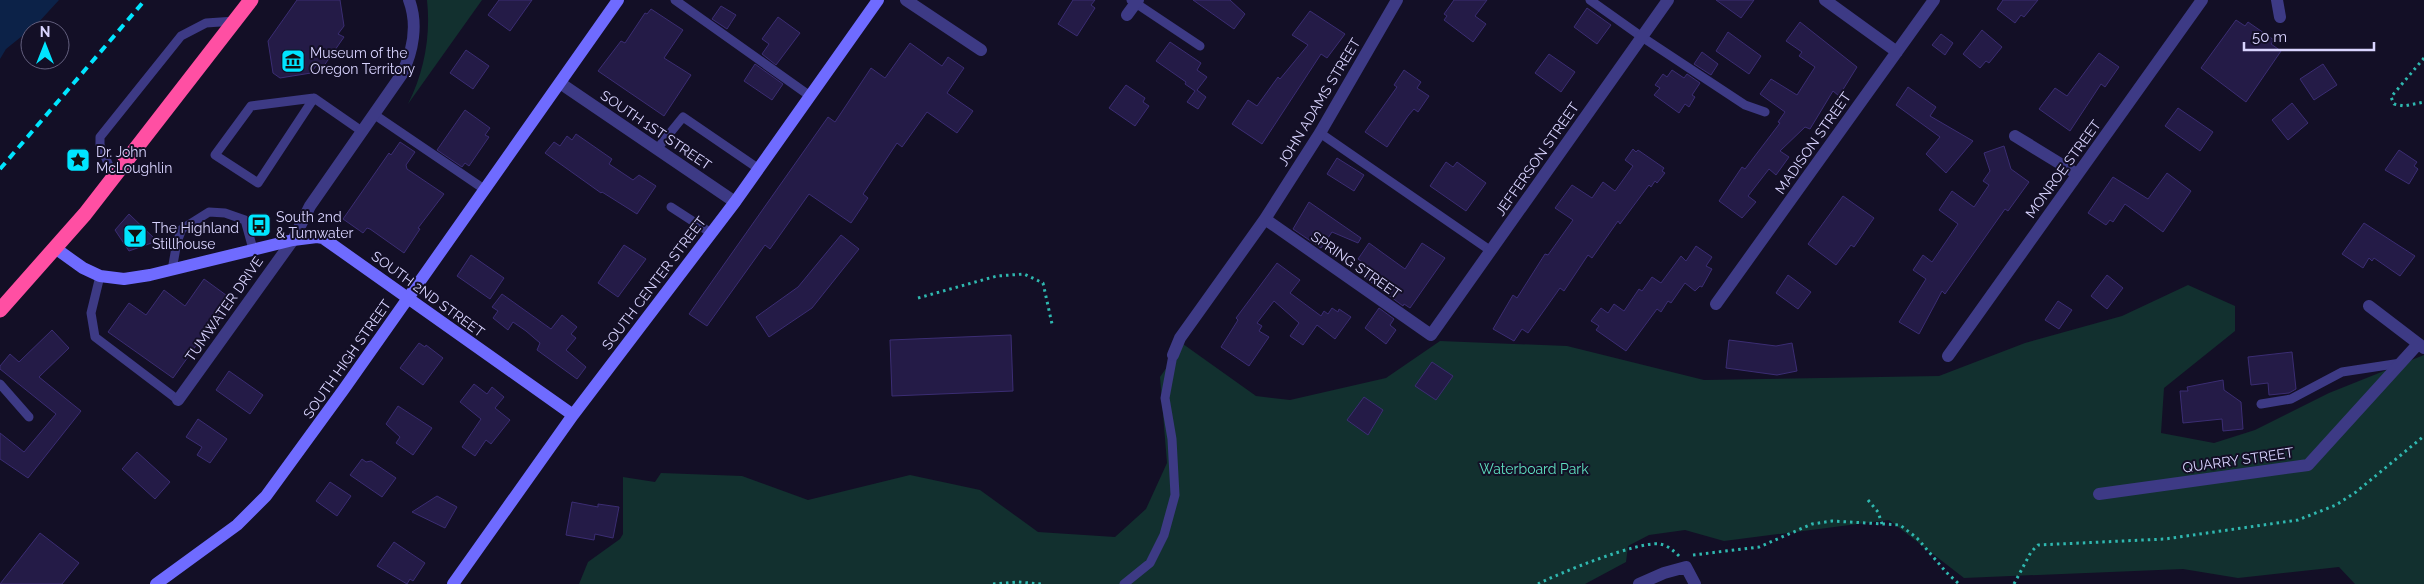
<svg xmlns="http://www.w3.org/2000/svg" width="2424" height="584" font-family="Raleway,sans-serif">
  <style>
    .green { fill: #12302f }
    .water { fill: #0c2248 }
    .building { fill: #241b47; stroke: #3b2d73 }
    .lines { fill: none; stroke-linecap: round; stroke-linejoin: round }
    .path { stroke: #2fb8b0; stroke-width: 3; stroke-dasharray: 2.5 4; stroke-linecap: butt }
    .lane { stroke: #3d3a85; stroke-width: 9 }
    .street { stroke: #3d3a85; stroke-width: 12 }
    .secondary { stroke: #6f6bff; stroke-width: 12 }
    .highway { stroke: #ff4fa3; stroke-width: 15 }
    .rail { stroke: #00e5ff; stroke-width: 4; stroke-dasharray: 8 6; stroke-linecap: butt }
    .labels { text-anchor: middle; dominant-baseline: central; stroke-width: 4; stroke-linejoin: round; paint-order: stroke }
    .poi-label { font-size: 14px; fill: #d9d4ff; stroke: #130f26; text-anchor: start }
    .street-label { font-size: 14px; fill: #d9d4ff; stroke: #130f26 }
    .park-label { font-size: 14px; fill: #5fe0c0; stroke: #130f26 }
  </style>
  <rect width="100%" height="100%" fill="#130f26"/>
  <path class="green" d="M427,0H482L408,104C424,73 431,36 427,0Z
    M2188,285L2235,306V331L2164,388L2161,433L2214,443L2255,430L2329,393L2424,355V584H2355L2339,567L2238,578L2183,569L1964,578L1889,520L1724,541L1685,530L1649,535L1628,546L1626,562L1585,584H579L588,562L620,539L623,534V477L655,482L661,473L742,476L808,500L910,475L980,490L1038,532L1115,537L1146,509L1167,463L1160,377L1183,344L1256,396L1290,400L1386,378L1440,341L1567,346L1704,380L1939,376L2025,343L2122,316Z"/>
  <path class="water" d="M0,0H59L37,24L6,49L0,59Z"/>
  <path class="building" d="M297,0H340L344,26L338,34L344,37L321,70L316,66L311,73L280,78L273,73L268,41Z
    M499,0H532L510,31L488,15Z
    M1073,0H1095L1091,5L1095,8L1077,36L1058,24Z
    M1193,0H1230L1245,14L1234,29Z
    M1454,0H1487L1475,16L1486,24L1473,42L1444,20L1447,16L1444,14Z
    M1716,0H1754L1741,18Z
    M2003,0H2038L2024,17L2021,15L2015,23L1997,9Z
    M721,6L736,15L727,29L712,19Z
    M1587,8L1611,25L1597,44L1574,27Z
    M651,9L683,30L664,58L691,75L664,116L598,71L621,41L625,43L645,13L647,14Z
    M1310,11L1345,34L1327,58L1321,54L1262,144L1232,124L1248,100L1257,106L1278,77L1280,79L1308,45L1292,35Z
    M778,17L800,33L776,65L762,54L769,44L762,39Z
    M2236,20L2245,26L2248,22L2274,40L2271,44L2281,51L2246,102L2201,68Z
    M1800,22L1857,67L1839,96L1833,91L1810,129L1805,127L1780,151L1789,157L1776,175L1769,169L1748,196L1756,202L1742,218L1719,201L1742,167L1745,169L1780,123L1778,122L1785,112L1760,94L1771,79L1797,95L1815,67L1799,56L1802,52L1786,41Z
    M1982,30L2002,47L1989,63L1986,61L1980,68L1963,54Z
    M1728,32L1761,56L1749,74L1716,51Z
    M1941,34L1953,43L1945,55L1932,45Z
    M1170,42L1201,63L1197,70L1207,77L1197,90L1206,97L1198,109L1187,102L1195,91L1185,84L1186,82L1156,61Z
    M910,43L942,66L948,57L964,68L947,93L973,111L957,133L927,112L902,147L897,143L863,194L868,198L851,223L809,194L770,249L765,245L707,326L689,314L828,117L835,122L871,68L885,78Z
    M466,50L489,66L473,89L450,73Z
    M1702,52L1718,64L1711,75L1694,64Z
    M2099,53L2119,67L2105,87L2101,84L2070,131L2039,109L2055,88L2067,96Z
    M1549,54L1575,72L1561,92L1535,73Z
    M755,64L783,84L772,100L744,81Z
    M2323,64L2337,85L2314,100L2300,79Z
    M1404,70L1421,82L1417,88L1429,96L1418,112L1414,109L1408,116L1387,147L1365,132L1397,87L1394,85Z
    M1672,70L1684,78L1687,74L1700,83L1692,95L1695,97L1689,107L1685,104L1679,113L1654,95L1660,88L1655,85L1663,74L1667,77Z
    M1126,85L1145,98L1143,102L1149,106L1135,126L1109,108Z
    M1908,87L1936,107L1930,116L1973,141L1946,173L1926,154L1940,137L1896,105Z
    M2292,103L2308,123L2288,140L2272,120Z
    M2178,108L2213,132L2200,151L2165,126Z
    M465,110L490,128L485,135L489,137L469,166L465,163L462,167L437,150Z
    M576,134L612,159L609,164L633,180L639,175L656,186L637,214L602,192L601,193L545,153L554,142L560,146L567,136L572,140Z
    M400,142L415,152L406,165L407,169L444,194L418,228L420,229L404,253L370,229L367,228L363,233L343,219L389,153L391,155Z
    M2004,146L2011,169L2029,182L2008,211L2005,209L1945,294L1942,291L1919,334L1899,322L1926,279L1913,270L1923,255L1932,262L1958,224L1939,210L1952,191L1974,207L1989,185L1983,181L1990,171L1984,153Z
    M1633,149L1636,152L1638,150L1664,168L1662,171L1665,173L1657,183L1655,181L1651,187L1649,185L1620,224L1618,221L1592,258L1588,255L1564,291L1560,288L1528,333L1522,329L1514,341L1493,329L1513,295L1517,298L1545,254L1548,255L1573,220L1555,208L1572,185L1592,198L1603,182L1615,191L1633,166L1625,160Z
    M2399,150L2417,162L2414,166L2418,169L2409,184L2385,170Z
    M1337,158L1364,175L1354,191L1327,174Z
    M1446,162L1453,167L1457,162L1486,183L1466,211L1430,186Z
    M2167,173L2191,191L2163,232L2125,204L2113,222L2110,220L2106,225L2088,213L2113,177L2148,199Z
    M1843,196L1874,218L1854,247L1851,245L1836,265L1808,244Z
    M1309,202L1361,238L1358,243L1332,232L1321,248L1293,229Z
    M129,214L157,241L129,251L115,230Z
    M2364,223L2415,256L2400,276L2374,258L2372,261L2369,258L2363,268L2342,254Z
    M841,235L859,249L812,308L769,337L756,317L798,287Z
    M1369,243L1405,269L1422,243L1445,258L1410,308L1404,304L1403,306L1363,276L1369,267L1358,259Z
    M624,245L646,259L618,297L598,283Z
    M1696,246L1712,257L1706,266L1712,269L1702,287L1700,286L1695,291L1685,283L1671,303L1668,301L1661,312L1657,309L1626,351L1596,330L1599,326L1591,321L1601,308L1608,313L1614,304L1624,311L1639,289L1642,291L1652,277L1661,283L1681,256L1686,261Z
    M471,255L504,278L490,299L457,276Z
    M1277,263L1300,280L1290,293L1321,316L1324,311L1328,314L1332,308L1338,312L1339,309L1351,317L1335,339L1317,325L1303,345L1290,336L1299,323L1274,301L1257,323L1262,326L1259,331L1269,337L1249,366L1221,347L1238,320L1236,318Z
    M1788,275L1811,292L1798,309L1776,293Z
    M2107,275L2123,288L2107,309L2091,296Z
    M204,279L230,298L173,378L108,332L129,303L146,315L164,290L185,306Z
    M502,294L551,329L562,315L577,327L571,334L576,338L566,350L586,367L577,379L537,350L540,343L526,331L513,322L508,330L493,318L498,311L492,307Z
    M2058,301L2072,310L2059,329L2045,320Z
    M1379,308L1394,319L1390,325L1396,330L1386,344L1365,328Z
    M52,330L69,348L39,377L81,411L28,478L0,459V433L24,452L56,414L0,369V366L10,354L19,362Z
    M1011,335L1013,391L892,396L890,340Z
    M1729,340L1776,346L1792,343L1797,371L1777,375L1726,368Z
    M419,343L425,347L426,345L443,358L423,385L400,368Z
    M2292,352L2296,389L2289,393L2269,395L2268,383L2251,385L2248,357Z
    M1432,362L1453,376L1436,400L1415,386Z
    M229,371L263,395L250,414L216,390Z
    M2223,380L2224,390L2241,402L2243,429L2223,431L2222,419L2183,423L2180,391H2188L2187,387Z
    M474,384L487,394L492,387L504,397L495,408L510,420L491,444L486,440L475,456L462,447L481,419L460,402Z
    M1364,397L1383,410L1368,435L1347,420Z
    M398,406L432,428L413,455L396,443L400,437L386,424Z
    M198,419L227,439L210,463L197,455L202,447L186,437Z
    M137,452L170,482L155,499L122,469Z
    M362,459L366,462L371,461L396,478L382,497L350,475Z
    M330,482L351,496L337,516L316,501Z
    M437,496L457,507L445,528L412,512Z
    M572,502L598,507V504L619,507L613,538L595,534L594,540L566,535Z
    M40,533L79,563L62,584H0Z
    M394,542L425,563L413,581L410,579L407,584L377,566Z"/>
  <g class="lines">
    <path class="path" d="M2424,58L2391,97L2394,104L2404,106L2424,102
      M918,298L997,276L1024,274L1043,283L1052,324
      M1868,500L1878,512L1882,524
      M1693,555L1759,547L1812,524L1832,521L1900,525L1917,538L1946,572L1959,584
      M993,584L1018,582L1041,584
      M1538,584C1559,573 1639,541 1659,544C1667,545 1673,550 1679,556
      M2014,584L2031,552L2038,545L2165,539L2298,520L2336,505L2356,492L2424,436"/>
    <path class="lane" d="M675,0L810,96
      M1131,0L1200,46
      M1590,0L1642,37L1745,105L1765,112
      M314,98L258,183L215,155L251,106L314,98L363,132
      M375,115L484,189
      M1320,133L1491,251
      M657,149L683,117L759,169
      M114,177L100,145V137L181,36L206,23L235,21
      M671,207L711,233
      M172,270L177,242L182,229L209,212L225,213L245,220L253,249
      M100,276L91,313L95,337L178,400
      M0,384L29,417
      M2261,404L2291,399L2342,372L2401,363
      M1124,584L1150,563L1164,535L1175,495L1172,439L1165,398L1173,355"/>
    <path class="street" d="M906,0L981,50
      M1825,0L1897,52
      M2277,0L2280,17
      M1127,15L1138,0
      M560,83L735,202
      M2015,136L2077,174
      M1265,219L1431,335L1668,0
      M1716,304L1934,0
      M2369,306L2424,348
      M1173,355L1180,338L1265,219L1320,133L1397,0
      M1948,356L2202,0
      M178,400L293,240L310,206L402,74C413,51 418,24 409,0
      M2099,494L2308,465L2418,344
      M1639,584L1664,573L1686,567L1695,584"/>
    <path class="secondary" d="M55,248L83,268L100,276L124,279L150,275L293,240L317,237L323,238L573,415
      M156,584L237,525L266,496L344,389L618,0
      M453,584L573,415L735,202L878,0"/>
    <path class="highway" d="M0,310L85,214L251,0"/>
    <path class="rail" d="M0,169L145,0"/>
  </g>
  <defs>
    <g id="museum-square" transform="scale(1.25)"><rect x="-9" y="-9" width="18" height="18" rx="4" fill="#00e5ff" stroke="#130f26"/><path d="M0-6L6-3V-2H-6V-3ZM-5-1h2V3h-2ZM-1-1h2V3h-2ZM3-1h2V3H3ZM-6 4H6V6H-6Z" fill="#111"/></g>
    <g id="sight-square" transform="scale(1.25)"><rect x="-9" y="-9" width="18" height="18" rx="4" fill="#00e5ff" stroke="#130f26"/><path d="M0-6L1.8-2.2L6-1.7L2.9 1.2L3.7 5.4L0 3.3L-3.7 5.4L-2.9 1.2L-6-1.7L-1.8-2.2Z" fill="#111"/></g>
    <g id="bus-square" transform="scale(1.25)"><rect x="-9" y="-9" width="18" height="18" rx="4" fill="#00e5ff" stroke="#130f26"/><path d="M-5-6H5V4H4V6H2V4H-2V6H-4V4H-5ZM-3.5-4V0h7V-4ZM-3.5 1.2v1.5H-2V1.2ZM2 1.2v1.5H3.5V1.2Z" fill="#111"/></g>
    <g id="bar-square" transform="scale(1.25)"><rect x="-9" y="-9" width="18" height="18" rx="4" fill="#00e5ff" stroke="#130f26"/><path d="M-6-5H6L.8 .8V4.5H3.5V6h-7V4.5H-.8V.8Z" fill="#111"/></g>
  </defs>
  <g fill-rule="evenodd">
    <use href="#museum-square" x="293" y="61"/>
    <use href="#sight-square" x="78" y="160"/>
    <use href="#bus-square" x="259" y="225"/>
    <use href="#bar-square" x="135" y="236"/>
  </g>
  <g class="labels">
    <g class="poi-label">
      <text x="310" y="53">Museum of the<tspan x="310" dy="16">Oregon Territory</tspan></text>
      <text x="96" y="152">Dr. John<tspan x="96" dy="16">McLoughlin</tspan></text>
      <text x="276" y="217">South 2nd<tspan x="276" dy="16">&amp; Tumwater</tspan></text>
      <text x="152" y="228">The Highland<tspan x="152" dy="16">Stillhouse</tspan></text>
    </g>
    <g class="street-label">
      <text transform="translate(1319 102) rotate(-59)">JOHN ADAMS STREET</text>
      <text transform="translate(656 130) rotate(34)">SOUTH 1ST STREET</text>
      <text transform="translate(1813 143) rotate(-55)">MADISON STREET</text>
      <text transform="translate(1537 159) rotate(-55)">JEFFERSON STREET</text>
      <text transform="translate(2063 169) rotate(-54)">MONROE STREET</text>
      <text transform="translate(1356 265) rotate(35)">SPRING STREET</text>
      <text transform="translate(654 283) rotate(-53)">SOUTH CENTER STREET</text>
      <text transform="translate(428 294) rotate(36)">SOUTH 2ND STREET</text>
      <text transform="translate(224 309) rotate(-55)">TUMWATER DRIVE</text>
      <text transform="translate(347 359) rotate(-55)">SOUTH HIGH STREET</text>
      <text transform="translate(2238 460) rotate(-8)">QUARRY STREET</text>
    </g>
    <g class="park-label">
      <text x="1534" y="469">Waterboard Park</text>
    </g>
  </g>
  <g transform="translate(45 45)"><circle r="24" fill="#130f26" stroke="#625e7d"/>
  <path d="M0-4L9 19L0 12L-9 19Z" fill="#00e5ff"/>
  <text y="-8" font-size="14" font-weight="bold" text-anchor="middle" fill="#d9d4ff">N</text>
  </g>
  <path d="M2244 42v8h130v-8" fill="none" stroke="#d9d4ff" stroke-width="2.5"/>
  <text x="2252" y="42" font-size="15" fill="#d9d4ff" stroke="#130f26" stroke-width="4" paint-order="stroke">50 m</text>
</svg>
